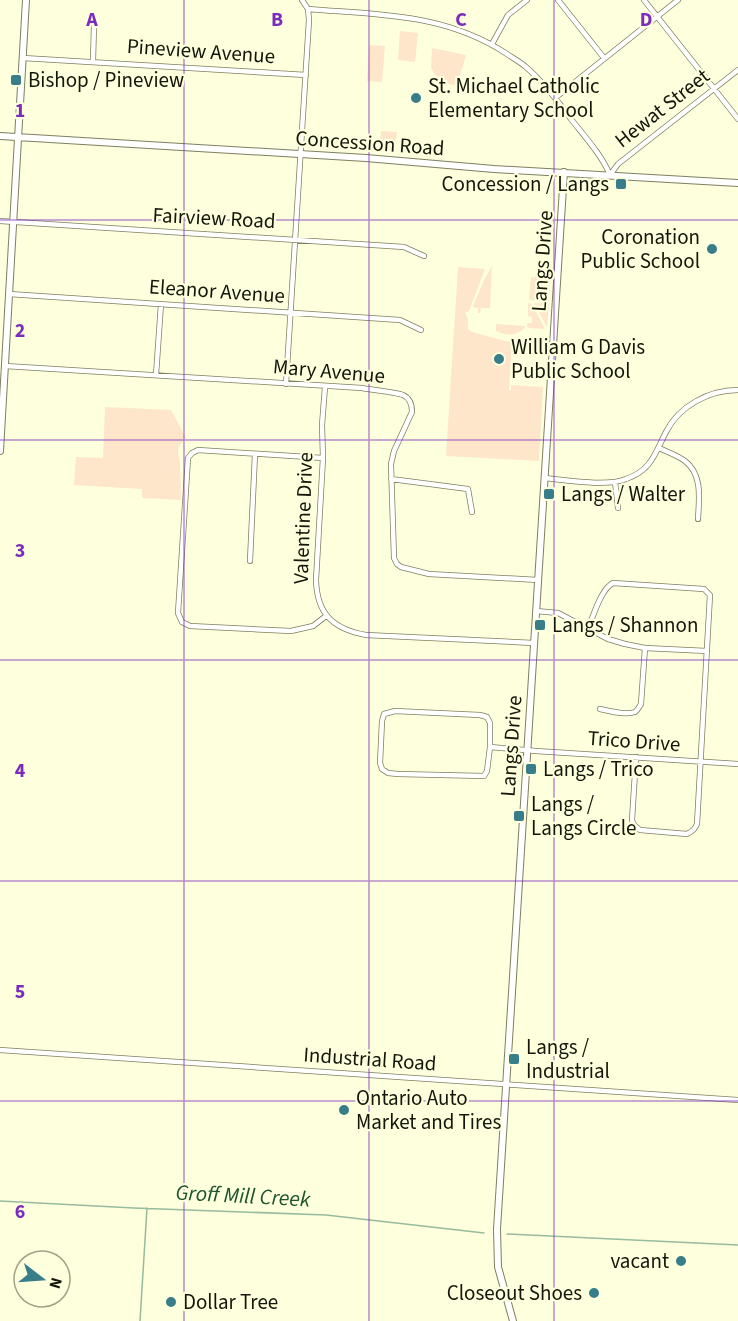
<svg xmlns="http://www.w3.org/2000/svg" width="738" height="1321" font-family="'Source Sans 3',sans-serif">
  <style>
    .green { fill: #fee6cb }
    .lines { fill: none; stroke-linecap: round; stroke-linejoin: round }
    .stream { stroke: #97bb9e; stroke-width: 1.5 }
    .street-casing { stroke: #7e7f61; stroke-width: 6 }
    .secondary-casing { stroke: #7e7f61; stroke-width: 8 }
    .street { stroke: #fff; stroke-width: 4.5 }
    .secondary { stroke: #fff; stroke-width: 6 }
    .grid { fill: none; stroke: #7b2cbf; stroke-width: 1.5; stroke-opacity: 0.55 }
    .poi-dot { fill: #387e8a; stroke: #fdffdd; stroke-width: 2 }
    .labels { text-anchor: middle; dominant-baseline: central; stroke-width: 4.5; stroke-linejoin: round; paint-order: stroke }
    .street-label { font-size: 21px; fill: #15160a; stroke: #fdffdd }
    .poi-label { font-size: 21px; fill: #15160a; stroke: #fdffdd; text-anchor: start }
    .water-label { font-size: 22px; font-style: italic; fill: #1b542d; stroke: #fdffdd }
    .grid-label { font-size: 20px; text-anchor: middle; font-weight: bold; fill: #7b2cbf; stroke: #fdffdd; stroke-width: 4.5; stroke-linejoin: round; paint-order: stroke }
  </style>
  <rect width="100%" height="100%" fill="#fdffdd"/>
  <path class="green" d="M400,31L418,33L415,62L398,60Z
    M369,45L385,46L382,82L367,81Z
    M432,48L466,55L457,86L439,81L431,68Z
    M381,131L397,132L395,151L379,150Z
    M492,266L490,308H481L480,313H478V308L473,307V306L485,278Z
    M458,267L485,269L469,311L465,313L468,319V329L472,332L505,341H512L509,390H511V385L543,387L539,461L446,456Z
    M537,275L550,277L549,302L532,300L529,299L531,277L534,278Z
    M528,303L532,304L545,329L529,328L527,326V323H532V317L528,316Z
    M534,303L549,304L547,327Z
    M496,324L525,326L524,329C514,336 507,336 496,331Z
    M105,407L171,410L186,438L179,446L178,452L180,463L181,500L142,498V489L74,485L76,457L103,458Z"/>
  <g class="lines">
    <path class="stream" d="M0,1201L134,1208L326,1215L484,1233
      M507,1234L738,1245
      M140,1321L147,1208"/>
    <g class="street-casing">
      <path id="street" d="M558,0L604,58
        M644,0L738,119
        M308,9C379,15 445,13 507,54C513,58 520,62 526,67C543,82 558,101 571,119C585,137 601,154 610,175
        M492,44L508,15L527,0
        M23,58L306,75
        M93,61L94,25
        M555,98L678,0
        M610,175L618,164L738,70
        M0,221L404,247L424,256
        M9,294L400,320L421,330
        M5,366L362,388C372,390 395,392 403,395C410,398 412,405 412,412L394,451L391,464L394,558L397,564L401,567L429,574L538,580
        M156,375L161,304
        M286,384L309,20L308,9L302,0
        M325,387L322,425L323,458L316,580C317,614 333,629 366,635L534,643
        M659,448C667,452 677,455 685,461C703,475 699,499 698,519
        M323,458L198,450L192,453L188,458L178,613L182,622L190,626L291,631L313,626L326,616
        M544,478C566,480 607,487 626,479C652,470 655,453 666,432C679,406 709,390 738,390
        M391,479L468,489L472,512
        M615,482L618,508
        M250,561L255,454
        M536,611L558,613L608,639L625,644L645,648L707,651
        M588,628C594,615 601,589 613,583L704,589L710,595L697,824C695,829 693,831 687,834L640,830L634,825L632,820L636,757
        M600,709C608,711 627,715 635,712C638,710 639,707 641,704L645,648
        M490,747V723L487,717L480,715L395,711L384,714L382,721L380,763L382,769L388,773L398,774L484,776L487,771L490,747L536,751L738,764
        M0,1050L738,1100"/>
    </g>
    <g class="secondary-casing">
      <path id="secondary" d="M0,136L366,158L494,169L738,183
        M0,451L26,0
        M513,1321L498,1267L497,1229L564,172"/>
    </g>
    <use href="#street" class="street"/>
    <use href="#secondary" class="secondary"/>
  </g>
  <path class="grid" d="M184,0V1321M369,0V1321M554,0V1321M0,220H738M0,440H738M0,660H738M0,881H738M0,1101H738"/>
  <g class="poi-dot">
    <rect x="10" y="74" width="12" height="12" rx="3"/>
    <circle cx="416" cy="98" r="6"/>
    <rect x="615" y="178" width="12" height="12" rx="3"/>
    <circle cx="712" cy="249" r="6"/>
    <circle cx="499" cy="359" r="6"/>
    <rect x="543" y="488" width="12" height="12" rx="3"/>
    <rect x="534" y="619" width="12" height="12" rx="3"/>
    <rect x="525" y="763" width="12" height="12" rx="3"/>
    <rect x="513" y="810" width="12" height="12" rx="3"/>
    <rect x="508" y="1053" width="12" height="12" rx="3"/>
    <circle cx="344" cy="1110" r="6"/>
    <circle cx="681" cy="1261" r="6"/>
    <circle cx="594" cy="1293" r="6"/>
    <circle cx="171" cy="1302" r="6"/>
  </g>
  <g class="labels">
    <g class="street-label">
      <text transform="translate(201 51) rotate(4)">Pineview Avenue</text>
      <text transform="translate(662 108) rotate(-38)">Hewat Street</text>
      <text transform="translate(370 143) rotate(4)">Concession Road</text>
      <text transform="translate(214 218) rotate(3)">Fairview Road</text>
      <text transform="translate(542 261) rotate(-86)">Langs Drive</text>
      <text transform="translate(217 291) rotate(4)">Eleanor Avenue</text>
      <text transform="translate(329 371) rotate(5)">Mary Avenue</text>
      <text transform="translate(303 518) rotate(-88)">Valentine Drive</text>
      <text transform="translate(634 741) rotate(4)">Trico Drive</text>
      <text transform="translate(511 746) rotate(-86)">Langs Drive</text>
      <text transform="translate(370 1059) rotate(4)">Industrial Road</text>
    </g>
    <g class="poi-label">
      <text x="28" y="80">Bishop / Pineview</text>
      <text x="428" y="86">St. Michael Catholic<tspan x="428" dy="24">Elementary School</tspan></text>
      <text x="609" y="184" text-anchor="end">Concession / Langs</text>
      <text x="700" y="237" text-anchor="end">Coronation<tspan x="700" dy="24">Public School</tspan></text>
      <text x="511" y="347">William G Davis<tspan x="511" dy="24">Public School</tspan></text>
      <text x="561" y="494">Langs / Walter</text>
      <text x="552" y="625">Langs / Shannon</text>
      <text x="543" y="769">Langs / Trico</text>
      <text x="531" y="804">Langs /<tspan x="531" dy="24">Langs Circle</tspan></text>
      <text x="526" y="1047">Langs /<tspan x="526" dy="24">Industrial</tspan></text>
      <text x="356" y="1098">Ontario Auto<tspan x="356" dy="24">Market and Tires</tspan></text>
      <text x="669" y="1261" text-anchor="end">vacant</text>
      <text x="582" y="1293" text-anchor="end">Closeout Shoes</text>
      <text x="183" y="1302">Dollar Tree</text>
    </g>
    <g class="water-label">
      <text transform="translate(243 1196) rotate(3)">Groff Mill Creek</text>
    </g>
  </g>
  <g class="grid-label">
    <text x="92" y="26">A</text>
    <text x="277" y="26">B</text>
    <text x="461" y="26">C</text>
    <text x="646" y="26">D</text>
    <text x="20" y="117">1</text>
    <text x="20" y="337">2</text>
    <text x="20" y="557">3</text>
    <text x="20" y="777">4</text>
    <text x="20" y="998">5</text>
    <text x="20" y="1218">6</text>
  </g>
  <g transform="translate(42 1279) rotate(107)"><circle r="28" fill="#fdffdd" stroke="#a0a289" stroke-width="1.5"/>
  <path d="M0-4.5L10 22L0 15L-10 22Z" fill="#387e8a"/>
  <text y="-9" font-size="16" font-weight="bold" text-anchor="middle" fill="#15160a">N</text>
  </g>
</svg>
